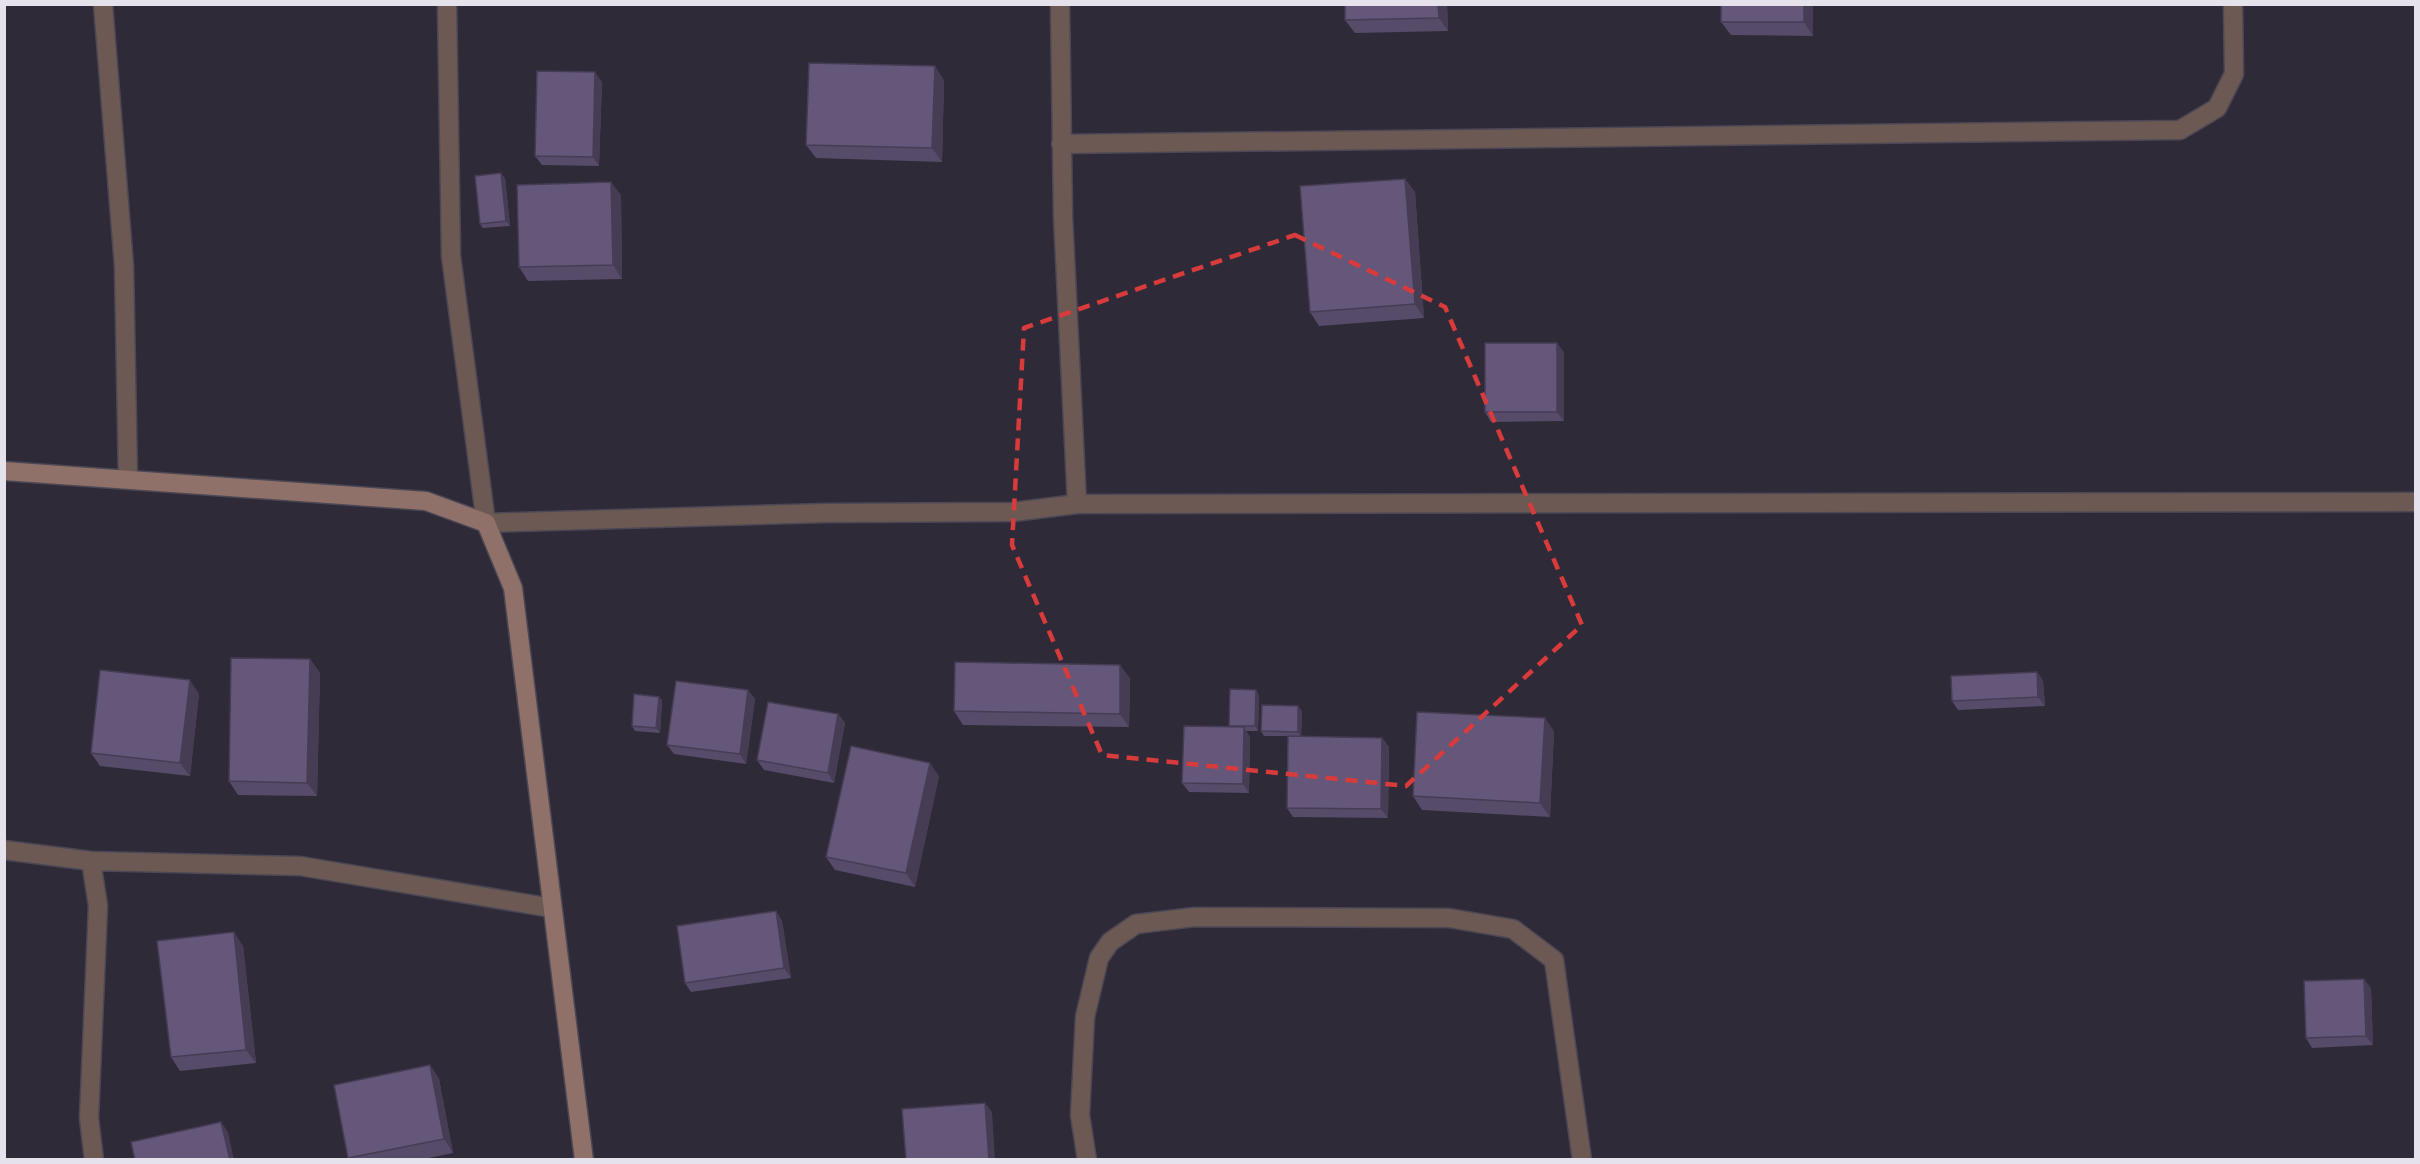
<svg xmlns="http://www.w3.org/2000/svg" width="2420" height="1164" font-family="'PT Sans',sans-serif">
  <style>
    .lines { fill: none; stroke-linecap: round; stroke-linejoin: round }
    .street-casing { stroke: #4c4754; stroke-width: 21 }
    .secondary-casing { stroke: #4c4754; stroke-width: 21 }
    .street { stroke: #6c5954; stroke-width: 18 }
    .secondary { stroke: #8f716a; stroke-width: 18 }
    .wall { fill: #564b69 }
    .shaded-wall { fill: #463d55 }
    .building { fill: #64577a; stroke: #463d55; stroke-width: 1.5 }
    .marked { fill: none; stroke: #d83b3c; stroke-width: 4.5; stroke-dasharray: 12 8; stroke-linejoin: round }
  </style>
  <rect width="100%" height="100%" fill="#2f2a37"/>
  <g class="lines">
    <g class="street-casing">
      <path id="street" d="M103,4L124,266L128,479
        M447,4L451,256L486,523L825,513L1013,512L1077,504L2416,502
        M1060,4L1063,216L1077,504
        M1061,144L2180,130L2217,108L2234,74L2233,4
        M4,850L91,861L300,866L552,908
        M91,861L98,906L89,1118L94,1160
        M1087,1160L1080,1115L1085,1017L1099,958L1110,942L1136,924L1195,917L1449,918L1513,929L1554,960L1582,1160"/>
    </g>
    <g class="secondary-casing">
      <path id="secondary" d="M4,471L426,501L486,523L513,588L584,1160"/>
    </g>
    <use href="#street" class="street"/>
    <use href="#secondary" class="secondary"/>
  </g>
  <path class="wall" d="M1447,4L1448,31L1355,33L1345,20Z
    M1721,4H1813V36L1731,35L1721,22Z
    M944,80L942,162L816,158L806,145Z
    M602,82L599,166L542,165L535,156Z
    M505,178L510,226L483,228L480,224Z
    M1405,179L1415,192L1424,318L1319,326L1310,312Z
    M621,195L622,279L528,281L519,267Z
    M1564,352V421L1491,422L1485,412Z
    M310,659L320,673L317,796L238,795L229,781Z
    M2037,672L2043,681L2045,706L1958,710L1952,701Z
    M1130,678L1129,727L963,725L954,711Z
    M748,690L755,699L746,764L674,754L667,745Z
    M199,694L190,776L100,766L91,753Z
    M1259,695L1258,731H1246L1250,737L1249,793L1189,792L1182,783L1230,727L1229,726Z
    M659,697L662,701L660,733L635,731L632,726Z
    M1302,711L1301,737L1382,738L1389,747L1388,818L1293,817L1287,808L1288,736H1264L1261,731Z
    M838,714L845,723L834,783L764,770L757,760Z
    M1554,731L1550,817L1422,810L1413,796Z
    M939,776L915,887L835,870L826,857Z
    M776,911L782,921L791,978L691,992L685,983Z
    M243,946L256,1063L180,1071L171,1057Z
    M2371,988L2373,1045L2312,1048L2306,1038Z
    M430,1065L439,1079L453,1153L419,1160H349L348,1158Z"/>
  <path class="shaded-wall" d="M1438,4H1447L1448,31L1439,18Z
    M1804,4H1813V36L1804,22Z
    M935,66L944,80L942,162L932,148Z
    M595,72L602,82L599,166L593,157Z
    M501,173L505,178L510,226L506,221Z
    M1405,179L1415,192L1424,318L1415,304Z
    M611,182L621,195L622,279L613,265Z
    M1557,343L1564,352V421L1557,412Z
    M310,659L320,673L317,796L307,783Z
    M1120,665L1130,678L1129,727L1120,714Z
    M2037,672L2043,681L2045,706L2038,697Z
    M190,680L199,694L190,776L180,763Z
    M748,690L755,699L746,764L740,754Z
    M1256,690L1259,695L1258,731L1255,726Z
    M659,697L662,701L660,733L656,728Z
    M1298,706L1302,711L1301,737L1298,732Z
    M838,714L845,723L834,783L828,773Z
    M1545,718L1554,731L1550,817L1540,803Z
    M1244,727L1250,737L1249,793L1243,784Z
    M1382,738L1389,747L1388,818L1381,809Z
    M930,763L939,776L915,887L906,873Z
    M776,911L782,921L791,978L784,968Z
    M234,932L243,946L256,1063L246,1050Z
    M2364,979L2371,988L2373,1045L2366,1036Z
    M430,1065L439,1079L453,1153L444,1139Z
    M985,1103L992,1112L995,1160H989Z
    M221,1122L228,1132L234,1160H230Z"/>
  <path class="building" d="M1345,4H1438L1439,18L1345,20Z
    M1721,4H1804V22H1721Z
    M809,63L935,66L932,148L806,145Z
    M537,71L595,72L593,157L535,156Z
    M501,173L506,221L480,224L475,176Z
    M1405,179L1415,304L1310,312L1300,186Z
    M611,182L613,265L519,267L517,185Z
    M1485,343H1557V412H1485Z
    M231,658L310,659L307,783L229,781Z
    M955,662L1120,665V714L954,711Z
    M100,670L190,680L180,763L91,753Z
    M2037,672L2038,697L1952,701L1951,676Z
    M676,681L748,690L740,754L667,745Z
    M1230,689L1256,690L1255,726H1229Z
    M634,694L659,697L656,728L632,726Z
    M768,702L838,714L828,773L757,760Z
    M1262,705L1298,706V732L1261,731Z
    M1417,712L1545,718L1540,803L1413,796Z
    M1184,726L1244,727L1243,784L1182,783Z
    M1288,736L1382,738L1381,809L1287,808Z
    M851,746L930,763L906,873L826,857Z
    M776,911L784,968L685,983L677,926Z
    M234,932L246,1050L171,1057L157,941Z
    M2364,979L2366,1036L2306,1038L2304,981Z
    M430,1065L444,1139L348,1158L334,1085Z
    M985,1103L989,1160H906L902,1109Z
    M221,1122L230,1160H135L131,1142Z"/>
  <path class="marked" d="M1295,235L1445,307L1582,625L1406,786L1102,755L1012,545L1024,328Z"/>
  <rect width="2420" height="1164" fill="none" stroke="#e5e2eb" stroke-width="12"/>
</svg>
